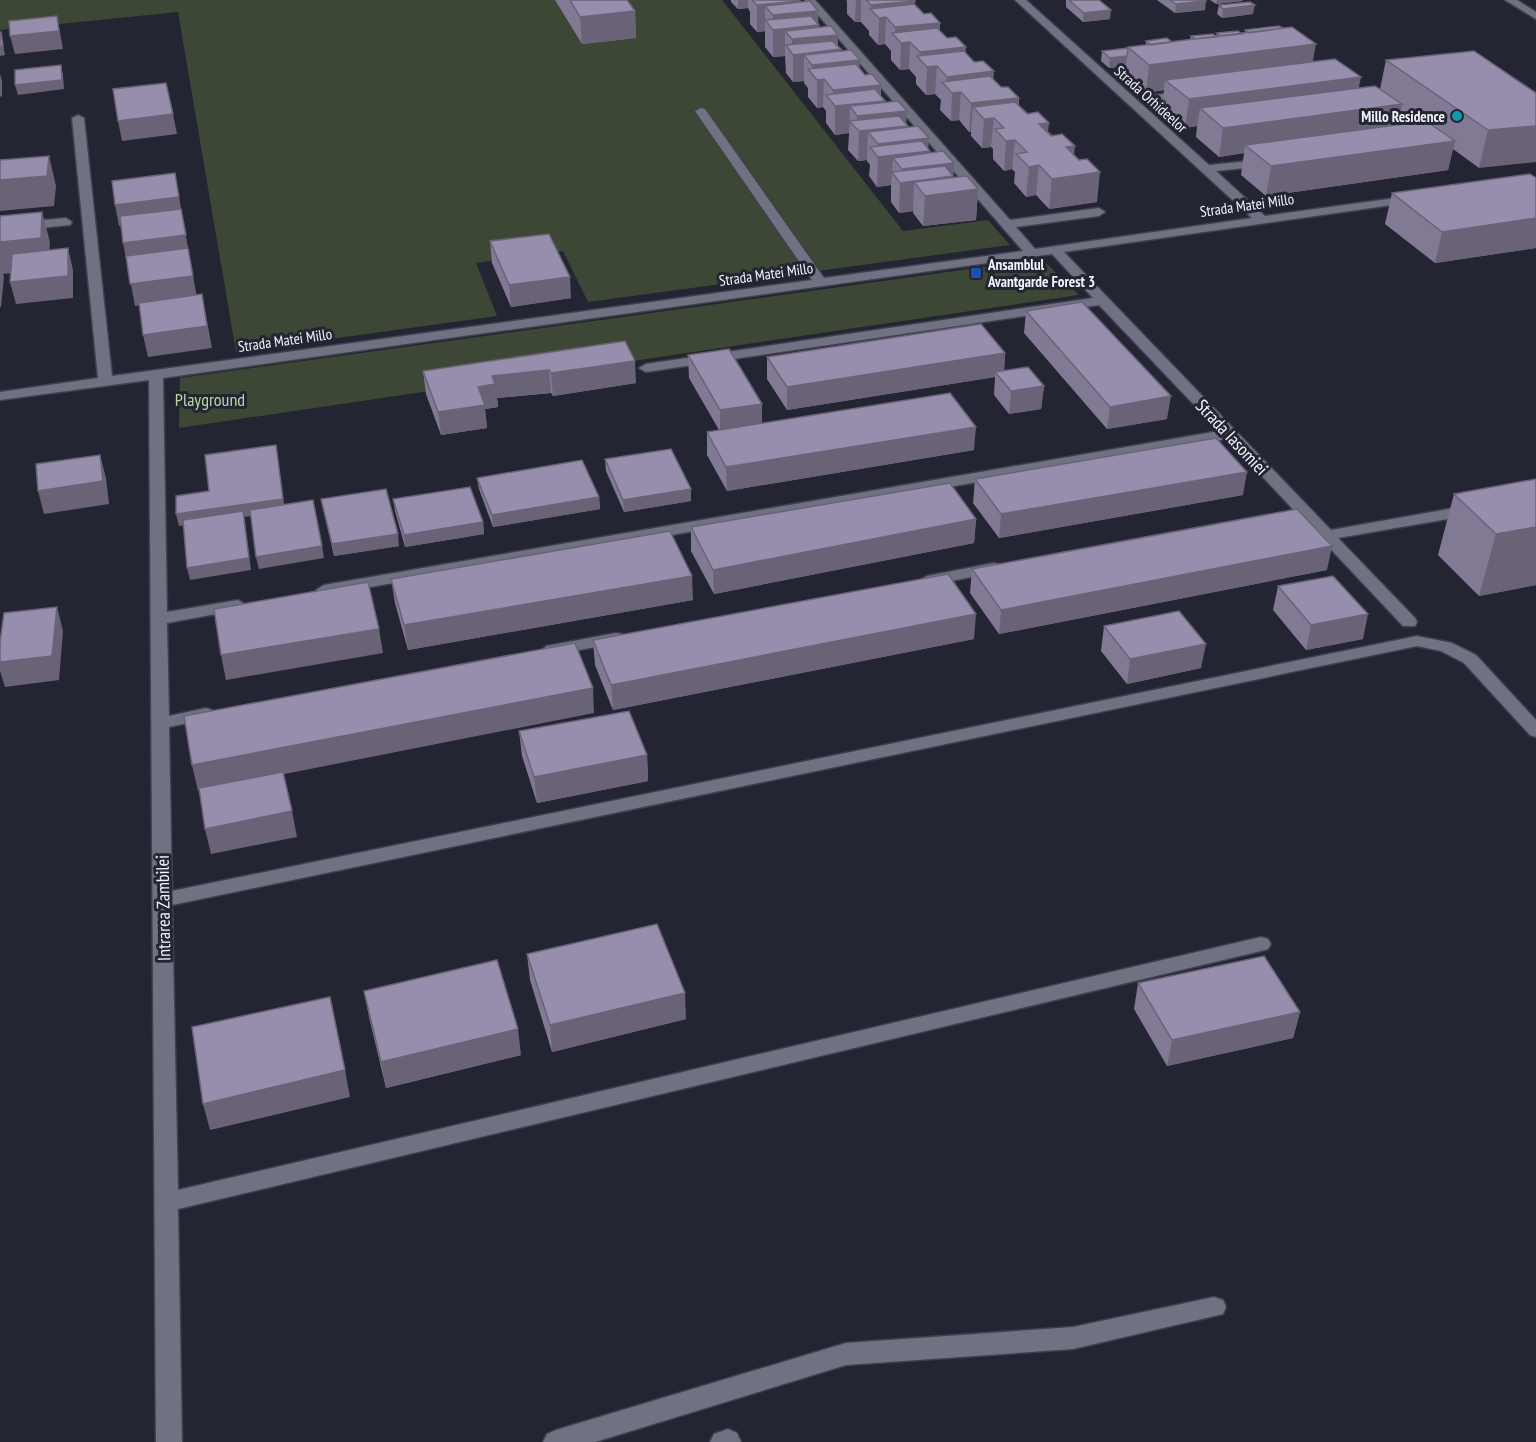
<svg xmlns="http://www.w3.org/2000/svg" width="1536" height="1442" font-family="'PT Sans Narrow',sans-serif">
  <style>
    .green { fill: #3d4735 }
    .lines { fill: none; stroke-linecap: round; stroke-linejoin: round }
    .minor-casing { stroke: #3f404c; stroke-width: 3 }
    .minor { fill: #707283; fill-rule: evenodd }
    .wall { fill: #827994; fill-rule: evenodd }
    .shaded-wall { fill: #6a6378 }
    .building { fill: #978dac; stroke: #6a6378; stroke-width: 1.5 }
    .culture-dot { fill: #0f9aa8; stroke: #232532; stroke-width: 2 }
    .transit-dot { fill: #1a4fb4; stroke: #232532; stroke-width: 2 }
    .labels { text-anchor: middle; dominant-baseline: central; stroke-width: 6; stroke-linejoin: round; paint-order: stroke }
    .far-street-label { font-size: 15px; fill: #f2f3fc; stroke: #232532 }
    .far-poi-label { font-size: 15px; font-weight: bold; fill: #f2f3fc; stroke: #232532; text-anchor: end }
    .park-label { font-size: 18px; fill: #bad9a5; stroke: #232532 }
    .street-label { font-size: 18px; fill: #f2f3fc; stroke: #232532 }
  </style>
  <rect width="100%" height="100%" fill="#232532"/>
  <path class="green" d="M0,0H722L903,231L988,220L1010,245L588,302L563,251L476,263L497,316L236,352L178,12L0,30Z
    M1042,259L1079,295L179,428L180,378Z"/>
  <g class="lines">
    <g class="minor-casing">
      <path id="minor" d="M805,0H815L1010,220L1099,208L1105,212L1099,216L1016,227L1035,249L1252,218L1015,0H1026L1209,165L1269,159V165L1265,166L1216,171L1265,216L1417,195L1419,198L1413,202L1064,252L1331,530L1471,505L1477,507L1479,510L1477,513L1471,515L1338,538L1415,618L1417,622L1415,626H1403L1227,439L324,595L316,590L324,585L1219,431L1099,305L646,372L639,368L646,364L1093,298L1052,254L163,378L167,612L238,600L246,605L238,610L167,623L169,716L206,708L212,710L215,714L212,718L169,727L172,891L1417,636L1452,643L1476,655L1536,720V737L1530,735L1464,663L1441,651L1417,646L172,905L178,1190L1261,937L1268,939L1271,944L1268,949L1261,951L178,1209L182,1442H156L149,380L0,400V392L98,378L72,118L78,115L84,118L112,376L812,280L695,111L701,108L705,109L824,278L1023,251Z
        M1505,0H1517L1536,12V19Z
        M1188,91L1194,94L1192,96L1154,101L1148,98L1154,95Z
        M66,218L72,222L70,225L0,232V224Z
        M994,563L1000,565L1002,568L1000,571L927,586L919,581L927,576Z
        M616,633L622,634L625,638L622,642L552,655L546,654L543,650L546,646L552,645Z
        M1214,1297L1223,1300L1226,1307L1223,1314L1073,1349L846,1365L595,1442H543L547,1434L556,1430L846,1343L1073,1327Z
        M728,1429L737,1433L741,1442H710L714,1434Z"/>
    </g>
    <use href="#minor" class="minor"/>
  </g>
  <path class="wall" d="M555,0H627L635,11L636,38L582,44Z
    M731,0H800V2L818,24L819,27L838,35V47L841,49V51L859,68L865,75L881,85V96L885,102L906,124L908,127L928,149L930,153L954,163L953,178L978,189L976,220L923,226L913,213V211L899,213L891,202V185L877,187L869,176L870,165L867,161V160L858,161L848,150L849,133L835,135L826,123V111L823,107L817,108L808,97V88L804,83V81L793,82L786,73L785,56L773,57L765,47V31L757,32L750,24V12L748,8L738,9L731,2Z
    M846,0H914L915,4L924,14L940,23V31L947,38L966,53L1001,87L1019,98V105L1074,155L1097,202L1049,209L1036,195L1026,197L1014,183L1015,172L1012,169L1004,171L993,159V149L991,147L982,148L971,136V132H969L959,120L951,121L940,110L941,100L935,94L926,95L916,84V77L909,69L900,70L891,60V51L885,44L878,45L869,35V31L861,22H855L847,14V1Z
    M1066,0H1099L1110,19L1083,22L1066,7Z
    M1157,0H1205V10L1175,13Z
    M1210,0H1243L1242,1L1216,4Z
    M1219,5L1253,14L1222,18L1217,14Z
    M1245,30L1313,62L1359,88L1380,89L1386,60L1536,93L1479,168L1453,149L1448,170L1266,196L1241,175L1244,153L1219,157L1196,137L1197,126L1185,128L1162,108L1164,90L1146,93L1125,75L1126,66L1109,68L1101,61L1102,51L1146,45V41L1172,42L1190,40L1191,36H1216L1217,33H1245ZM1400,112L1415,123L1397,125Z
    M1536,178V248L1435,263L1385,224L1392,193Z
    M490,241L571,298L511,307L492,263Z
    M1026,311L1167,419L1107,429L1024,333Z
    M625,341L636,383L553,396L551,393L497,398L498,407L485,409L487,428L441,435L426,394L423,371Z
    M1005,353L1004,371L1044,386L1041,409L1009,414L994,395L995,377L787,410L767,379V357Z
    M688,355L762,404V423L974,450L727,491L707,455V432L719,430L689,378Z
    M605,459L691,501L624,512L606,471Z
    M477,478L599,497L600,509L493,527L479,489Z
    M975,479L1243,495L999,538L973,503Z
    M1536,479V585L1479,596L1438,555L1454,494Z
    M321,499L399,546L334,556Z
    M393,499L483,522L484,534L405,547L395,511Z
    M976,519L974,543L714,594L691,551V527Z
    M972,569L1327,570L999,634L970,593Z
    M391,579L693,600L408,650L395,603Z
    M1278,586L1363,639L1306,650L1273,610Z
    M1104,626L1201,668L1127,684L1101,651Z
    M974,639L613,710L595,665L593,640Z
    M519,731L647,755L648,781L537,803L522,756Z
    M527,954L686,1019L552,1052L530,980Z
    M1138,983L1300,1012L1293,1038L1167,1066L1134,1009Z
    M364,991L521,1055L386,1088L369,1017Z"/>
  <path class="shaded-wall" d="M738,0H748V8L738,9Z
    M800,0L799,13L818,11L819,37L838,35V50L841,49L840,62L860,60L859,88L881,85L880,101H885L884,113L907,111L906,126H908V141L929,138L928,151H930L929,166L954,163L952,193L978,189L976,220L923,226L925,196L914,182L913,211L899,213L900,183H901L902,169L893,158L891,185L877,187L878,157L877,156L878,144L868,132L867,160L858,161L859,131L857,130V116L850,106L849,133L835,135V106L833,103V90L824,79L823,107L817,108V80L812,74V65L804,55V81L793,82V55L792,53V39L785,31V56L773,57V15L765,6V31L757,32V5Z
    M856,0H861V22H855Z
    M1217,0H1243L1242,1L1216,4Z
    M915,1L914,25L940,23L939,50L910,42L909,69L900,70L901,43L895,36V27L886,17L885,44L878,45L879,18L871,9V5Z
    M1206,1L1205,10L1175,13L1176,4Z
    M1255,5L1253,14L1222,18L1223,9Z
    M1111,10L1110,19L1083,22L1084,13Z
    M635,11L636,38L582,44L580,17Z
    M57,16L63,49L15,54L10,36Z
    M1,32L5,55L0,56V46Z
    M1316,44L1311,71L1165,80L1164,90L1146,93L1149,65Z
    M966,47L964,75L994,71L992,100L961,92L959,120L951,121L952,93L946,86L947,77L937,66L935,94L926,95L927,67L919,59L920,52Z
    M1127,56L1126,66L1109,68L1110,58Z
    M61,65L63,75L64,89L18,95L15,85Z
    M0,74L2,81V96L0,97Z
    M1361,77L1355,105L1200,108L1197,126L1185,128L1189,99Z
    M1019,98L1017,126L994,118L991,147L982,148L984,119L973,107L971,132H969L971,103Z
    M1402,104L1396,133L1245,145L1244,153L1219,157L1223,128Z
    M173,114L177,134L122,141L118,121Z
    M1049,123L1046,152L1039,124Z
    M1536,126V162L1479,168L1488,130Z
    M1015,140L1012,169L1004,171L1006,141Z
    M1455,141L1448,170L1266,196L1271,166Z
    M1075,146L1072,176L1066,147Z
    M49,156L56,186L54,206L0,211V180Z
    M1039,165L1036,195L1026,197L1029,167Z
    M1100,172L1097,202L1049,209L1052,179Z
    M179,197L197,298L135,306L123,243L183,218L119,226L115,205Z
    M42,212L50,242L48,269L3,274L4,277L1,307H0V242Z
    M1536,218V248L1435,263L1442,232Z
    M68,248L73,270V298L16,304L10,282Z
    M570,277L571,298L511,307L509,285Z
    M202,294L212,348L148,357L143,335Z
    M1005,353L1004,375L995,372V377L787,410V387Z
    M635,361L636,383L553,396L551,373Z
    M549,370L551,393L497,398L498,407L485,409L487,428L441,435L438,412L478,387L492,376Z
    M1044,386L1041,409L1009,414L1011,391Z
    M1171,396L1167,419L1107,429L1110,407Z
    M762,404V426L720,433V410Z
    M976,427L974,450L727,491L726,467Z
    M276,445L285,511L244,517L251,570L190,580L187,568L243,517L179,526L176,514Z
    M100,455L106,478L109,504L44,514L38,491Z
    M1247,472L1243,495L999,538L1001,514Z
    M691,489V501L624,512L623,500Z
    M599,497L600,509L493,527L492,515Z
    M976,519L974,543L714,594L713,570Z
    M483,522L484,534L405,547L404,535Z
    M1536,527V585L1479,596L1496,534Z
    M398,534L399,546L334,556L332,544Z
    M322,546L324,558L259,569L256,557Z
    M1332,546L1327,570L999,634L1001,610Z
    M692,576L693,600L408,650L404,625Z
    M57,607L63,631L59,680L5,687L0,671V662Z
    M976,614L974,639L613,710L611,685Z
    M1368,614L1363,639L1306,650L1311,625Z
    M379,629L383,653L226,680L221,655Z
    M1206,644L1201,668L1127,684L1130,659Z
    M593,688L594,713L198,791L192,765Z
    M647,755L648,781L537,803L534,777Z
    M292,811L297,837L211,854L205,829Z
    M685,993L686,1019L552,1052L550,1025Z
    M1300,1012L1293,1038L1167,1066L1172,1040Z
    M518,1029L521,1055L386,1088L381,1062Z
    M345,1070L350,1097L210,1130L203,1104Z"/>
  <path class="building" d="M570,0H627L635,11L580,17Z
    M752,0H799L800,1L757,5Z
    M866,0H914L915,1L871,5Z
    M1069,0H1099L1111,10L1084,13Z
    M1170,0H1205L1206,1L1176,4Z
    M810,1L818,11L773,15L765,6Z
    M1250,2L1255,5L1223,9L1219,5Z
    M914,4L924,14L931,13L940,23L895,27L886,17L879,18L870,9Z
    M57,16L59,31L10,36L9,21Z
    M811,16L819,25L773,30L765,20Z
    M831,26L838,35L792,39L785,31Z
    M1279,26L1283,28L1249,33L1245,30Z
    M1292,27L1316,44L1149,65L1128,47Z
    M937,28L947,38L956,37L966,47L920,52L910,42L901,43L892,33Z
    M1238,31L1242,34L1221,36L1217,33Z
    M0,32H1L3,46H0Z
    M1213,34L1217,37L1195,39L1191,36Z
    M1167,38L1172,42L1151,45L1146,41Z
    M832,41L841,49L793,55L786,45Z
    M1128,48L1127,56L1110,58L1102,51Z
    M851,50L860,60L812,65L804,55Z
    M964,51L974,62L983,61L994,71L947,77L937,66L927,67L917,56Z
    M1474,51L1536,93V126L1488,130L1386,60Z
    M1335,59L1361,77L1189,99L1165,80Z
    M856,64L865,75L872,74L881,85L833,90L824,79L817,80L808,69Z
    M61,65L62,80L15,85V70Z
    M990,76L1001,87H1008L1019,98L971,103L961,92L952,93L942,82Z
    M166,83L173,114L118,121L113,89Z
    M1375,86L1402,104L1223,128L1200,108Z
    M875,89L885,101L835,106L826,95Z
    M898,101L907,111L857,116L850,106Z
    M1015,102L1027,114L1038,112L1049,123L1039,124L1051,136L1062,134L1075,146L1066,147L1079,160L1087,159L1100,172L1052,179L1039,165L1029,167L1016,154L1027,152L1015,140L1006,141L995,129L1004,128L994,118L984,119L973,107Z
    M899,116L908,126L859,131L849,121Z
    M1426,121L1455,141L1271,166L1245,145Z
    M918,126L929,138L878,144L868,132Z
    M922,141L930,151L878,157L870,147Z
    M943,151L954,163L902,169L893,158Z
    M49,156L47,176L0,180V160Z
    M945,166L953,176L900,183L892,172Z
    M175,173L179,197L115,205L112,181Z
    M1530,174L1536,178V218L1442,232L1392,193Z
    M967,176L978,189L925,196L914,182Z
    M181,209L186,235L123,243L120,216Z
    M42,212L41,238L0,242V216Z
    M549,234L570,277L509,285L490,241Z
    M68,248V276L10,282L12,254Z
    M188,248L193,276L130,284L126,256Z
    M202,294L207,326L143,335L139,303Z
    M1082,302L1171,396L1110,407L1026,311Z
    M981,324L1005,353L787,387L767,357Z
    M625,341L635,361L551,373L549,370L492,376L495,384L478,387L485,405L438,412L423,371Z
    M729,349L762,404L720,410L688,355Z
    M1028,367L1044,386L1011,391L995,372Z
    M950,393L976,427L726,467L707,432Z
    M1216,438L1247,472L1001,514L975,479Z
    M276,445L283,499L176,514V496L209,491L205,455Z
    M671,449L691,489L623,500L605,459Z
    M100,455L103,481L38,491L36,464Z
    M582,460L599,497L492,515L477,478Z
    M1536,479V527L1496,534L1454,494Z
    M950,483L976,519L713,570L691,527Z
    M470,487L483,522L404,535L393,499Z
    M386,489L398,534L332,544L321,499Z
    M313,500L322,546L256,557L250,510Z
    M1297,509L1332,546L1001,610L972,569Z
    M243,511L249,558L187,568L183,520Z
    M670,531L692,576L404,625L391,579Z
    M948,574L976,614L611,685L593,640Z
    M1333,576L1368,614L1311,625L1278,586Z
    M368,582L379,629L221,655L214,609Z
    M57,607L52,656L0,662V642L4,613Z
    M1179,611L1206,644L1130,659L1104,626Z
    M575,643L593,688L192,765L184,716Z
    M629,711L647,755L534,777L519,731Z
    M283,772L292,811L205,829L199,788Z
    M657,924L685,993L550,1025L527,954Z
    M1264,956L1300,1012L1172,1040L1138,983Z
    M497,960L518,1029L381,1062L364,991Z
    M330,997L345,1070L203,1104L192,1027Z"/>
  <circle class="culture-dot" cx="1457" cy="116" r="6"/>
  <rect class="transit-dot" x="970" y="267" width="12" height="12" rx="3"/>
  <g class="labels">
    <g class="far-street-label">
      <text transform="translate(1151 99) rotate(42)">Strada Orhideelor</text>
      <text transform="translate(1247 205) rotate(-8)">Strada Matei Millo</text>
      <text transform="translate(766 274) rotate(-8)">Strada Matei Millo</text>
      <text transform="translate(285 340) rotate(-8)">Strada Matei Millo</text>
    </g>
    <g class="far-poi-label">
      <text x="1445" y="116">Millo Residence</text>
      <text x="988" y="264" text-anchor="start">Ansamblul<tspan x="988" dy="17">Avantgarde Forest 3</tspan></text>
    </g>
    <g class="park-label">
      <text x="210" y="399">Playground</text>
    </g>
    <g class="street-label">
      <text transform="translate(1232 437) rotate(47)">Strada Iasomiei</text>
      <text transform="translate(163 908) rotate(-91)">Intrarea Zambilei</text>
    </g>
  </g>
</svg>
